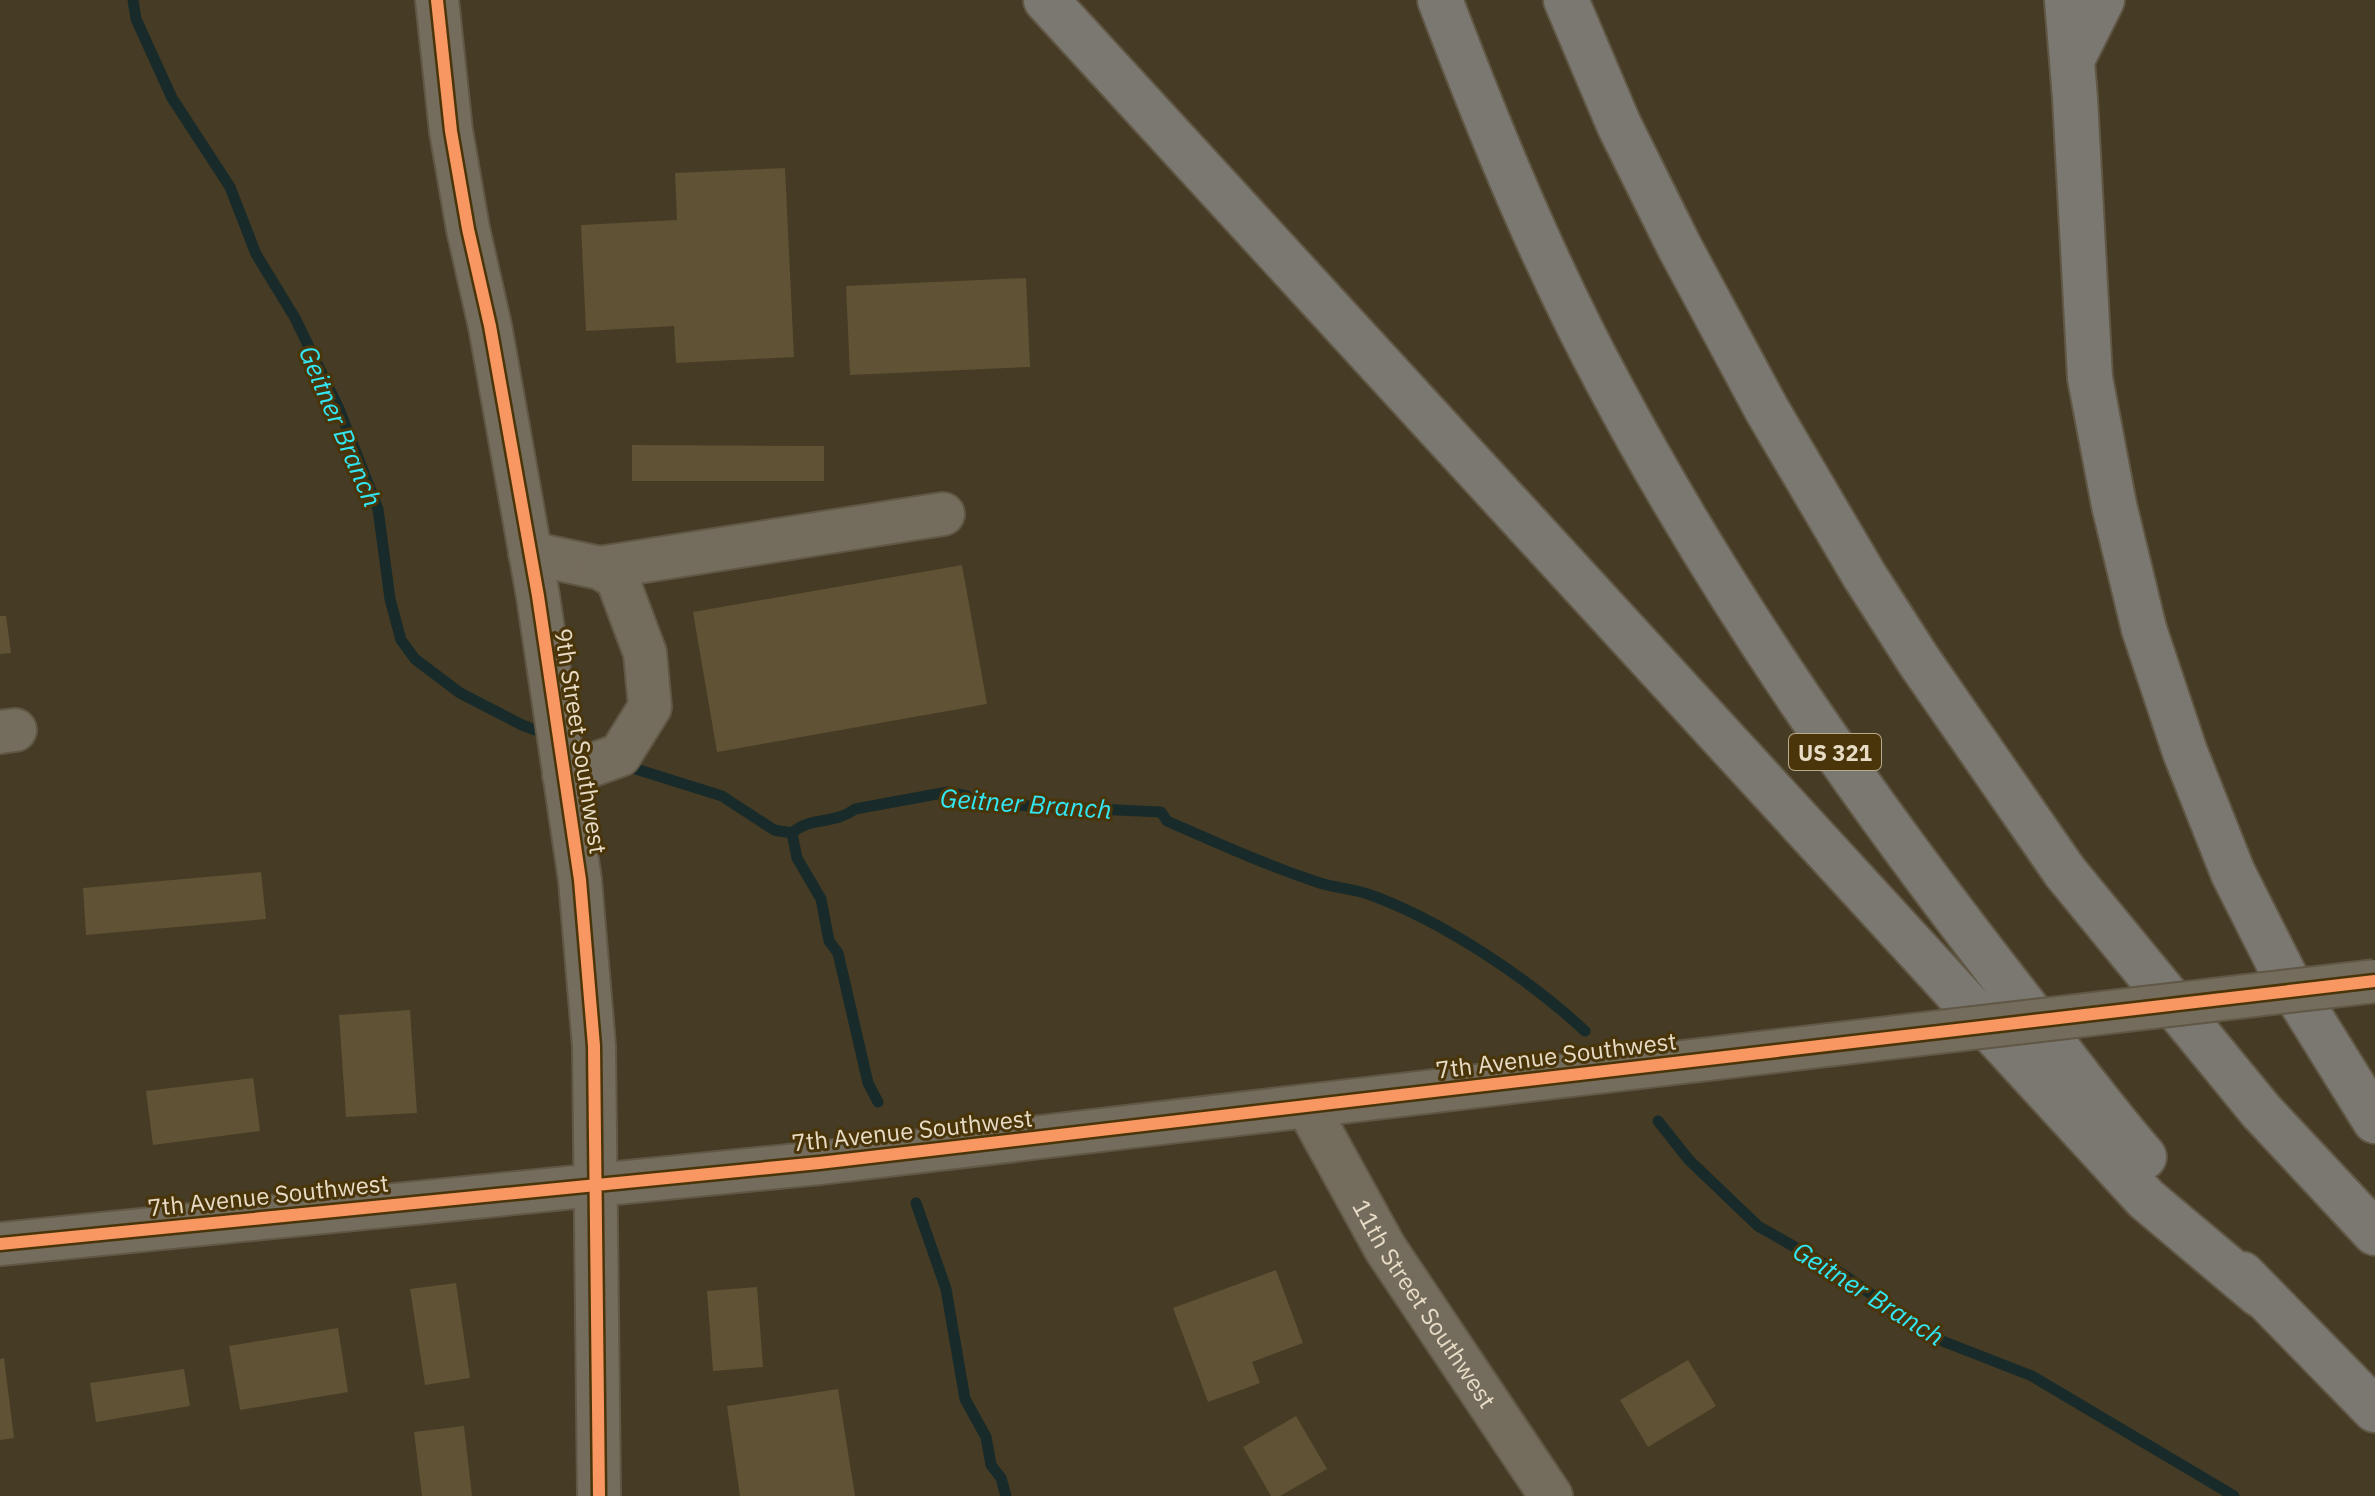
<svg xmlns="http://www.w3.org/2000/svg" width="2375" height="1496" font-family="'IBM Plex Sans',sans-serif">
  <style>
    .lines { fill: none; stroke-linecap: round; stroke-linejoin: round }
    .stream { stroke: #182b2a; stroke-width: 11 }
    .building { fill: #5f5235 }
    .minor-casing { stroke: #605745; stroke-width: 46 }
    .highway-casing { stroke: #605745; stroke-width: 48 }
    .minor { stroke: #746c5c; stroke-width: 42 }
    .highway { stroke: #7b7872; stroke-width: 44 }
    .minor-bridge-casing { stroke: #605745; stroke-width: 46; stroke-linecap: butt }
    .minor-bridge { stroke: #746c5c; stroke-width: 42 }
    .cycleway-casing { stroke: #493509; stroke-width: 17 }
    .cycleway { stroke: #f99763; stroke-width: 12 }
    .labels { text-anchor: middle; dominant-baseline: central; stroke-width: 6; stroke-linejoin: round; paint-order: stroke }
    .shield { fill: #493509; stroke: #b8aa8d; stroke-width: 2 }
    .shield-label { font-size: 22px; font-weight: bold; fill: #e8dcc6 }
    .street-label { font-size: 24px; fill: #e8dcc6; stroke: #493509 }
    .water-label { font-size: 26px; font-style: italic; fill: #32e6f3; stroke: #493509 }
  </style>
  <rect width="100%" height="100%" fill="#463b24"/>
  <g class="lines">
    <path class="stream" d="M133,0L136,19L172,98L230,187L256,254L295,318L339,409L378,509L390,599L401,640L415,659L460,693L522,725L549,735
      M620,764L722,796L774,830L792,833
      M792,833C810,816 834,825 855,809L948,792L967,796L968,803L1161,812L1167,821C1217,843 1268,866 1320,883C1336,888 1353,889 1368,894C1441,920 1528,978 1585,1031
      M792,833L797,858L821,899L829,941L838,953L868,1083L878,1102
      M1658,1121L1689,1160L1758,1226L1844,1275L1932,1337L2032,1376L2234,1496
      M916,1203L946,1289L965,1399L986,1437L991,1465L1001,1478L1006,1496"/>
  </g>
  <path class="building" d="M785,168L794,357L676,363L674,326L586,331L581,225L677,220L675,173Z
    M1026,278L1030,367L850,375L846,286Z
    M632,445L824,446V481H632Z
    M962,565L987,704L717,752L693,612Z
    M0,616H6L11,653L0,654Z
    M261,872L266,919L86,935L83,888Z
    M410,1010L417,1113L346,1117L339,1015Z
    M253,1078L260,1131L153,1145L146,1091Z
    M1276,1270L1303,1343L1252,1362L1260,1383L1208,1402L1173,1308Z
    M456,1283L470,1378L425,1385L410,1289Z
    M757,1287L763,1367L713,1371L707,1291Z
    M338,1328L348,1392L240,1410L229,1346Z
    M4,1358L14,1438L0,1440V1359Z
    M1688,1360L1716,1406L1648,1447L1620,1400Z
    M184,1369L190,1406L96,1422L90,1383Z
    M838,1389L855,1496H740L727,1406Z
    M1296,1416L1327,1469L1280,1496H1271L1243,1447Z
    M464,1426L472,1496H422L414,1432Z"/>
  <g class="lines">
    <g class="minor-casing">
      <g id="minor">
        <path d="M437,0L451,131L468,229L490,326L538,596L580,880L594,1046L599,1496"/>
        <path d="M530,553L600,568L617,578L645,653L650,707L620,755L564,775"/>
        <path d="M600,568L943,514"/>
        <path d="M0,732L15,730"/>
        <path id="s1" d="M1307,1106L1385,1248L1551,1496"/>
        <path d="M0,1244L819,1163L1828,1045"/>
      </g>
    </g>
    <g class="highway-casing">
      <path id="highway" d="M1046,0L2146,1199L2260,1295
        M1440,0C1490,132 1544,264 1611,388C1726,604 1867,804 2017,996C2059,1050 2099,1105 2144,1157
        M1566,0L1619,125L1679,246L1767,410L1864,575L1919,661L2065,872L2261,1111L2375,1233
        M2067,0L2075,98L2090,378L2114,505L2144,629L2185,752L2233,873L2285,976L2375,1121
        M2072,60L2102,0
        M2242,1274L2375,1410"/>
    </g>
    <use href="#minor" class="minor"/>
    <use href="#highway" class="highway"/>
    <g class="minor-bridge-casing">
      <path id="minor-bridge" d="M1828,1045L2375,981"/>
    </g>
    <use href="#minor-bridge" class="minor-bridge"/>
    <g class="cycleway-casing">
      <path id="cycleway" d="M437,0L451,131L468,229L490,326L538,596L580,880L594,1046L599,1496
        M0,1244L819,1163L2375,981"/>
    </g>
    <use href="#cycleway" class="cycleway"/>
  </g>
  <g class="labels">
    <rect class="shield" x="1789" y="734" width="92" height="36" rx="6"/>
    <g class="shield-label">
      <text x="1835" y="752">US 321</text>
    </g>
    <g class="street-label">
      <text transform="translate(581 741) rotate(81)">9th Street Southwest</text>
      <text transform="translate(1556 1055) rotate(-7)">7th Avenue Southwest</text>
      <text transform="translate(912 1130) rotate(-6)">7th Avenue Southwest</text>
      <text transform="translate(268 1195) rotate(-6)">7th Avenue Southwest</text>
      <text stroke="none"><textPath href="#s1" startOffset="230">11th Street Southwest</textPath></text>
    </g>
    <g class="water-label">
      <text transform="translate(341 426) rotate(67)">Geitner Branch</text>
      <text transform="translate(1026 803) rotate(4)">Geitner Branch</text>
      <text transform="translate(1869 1293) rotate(32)">Geitner Branch</text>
    </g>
  </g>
</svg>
